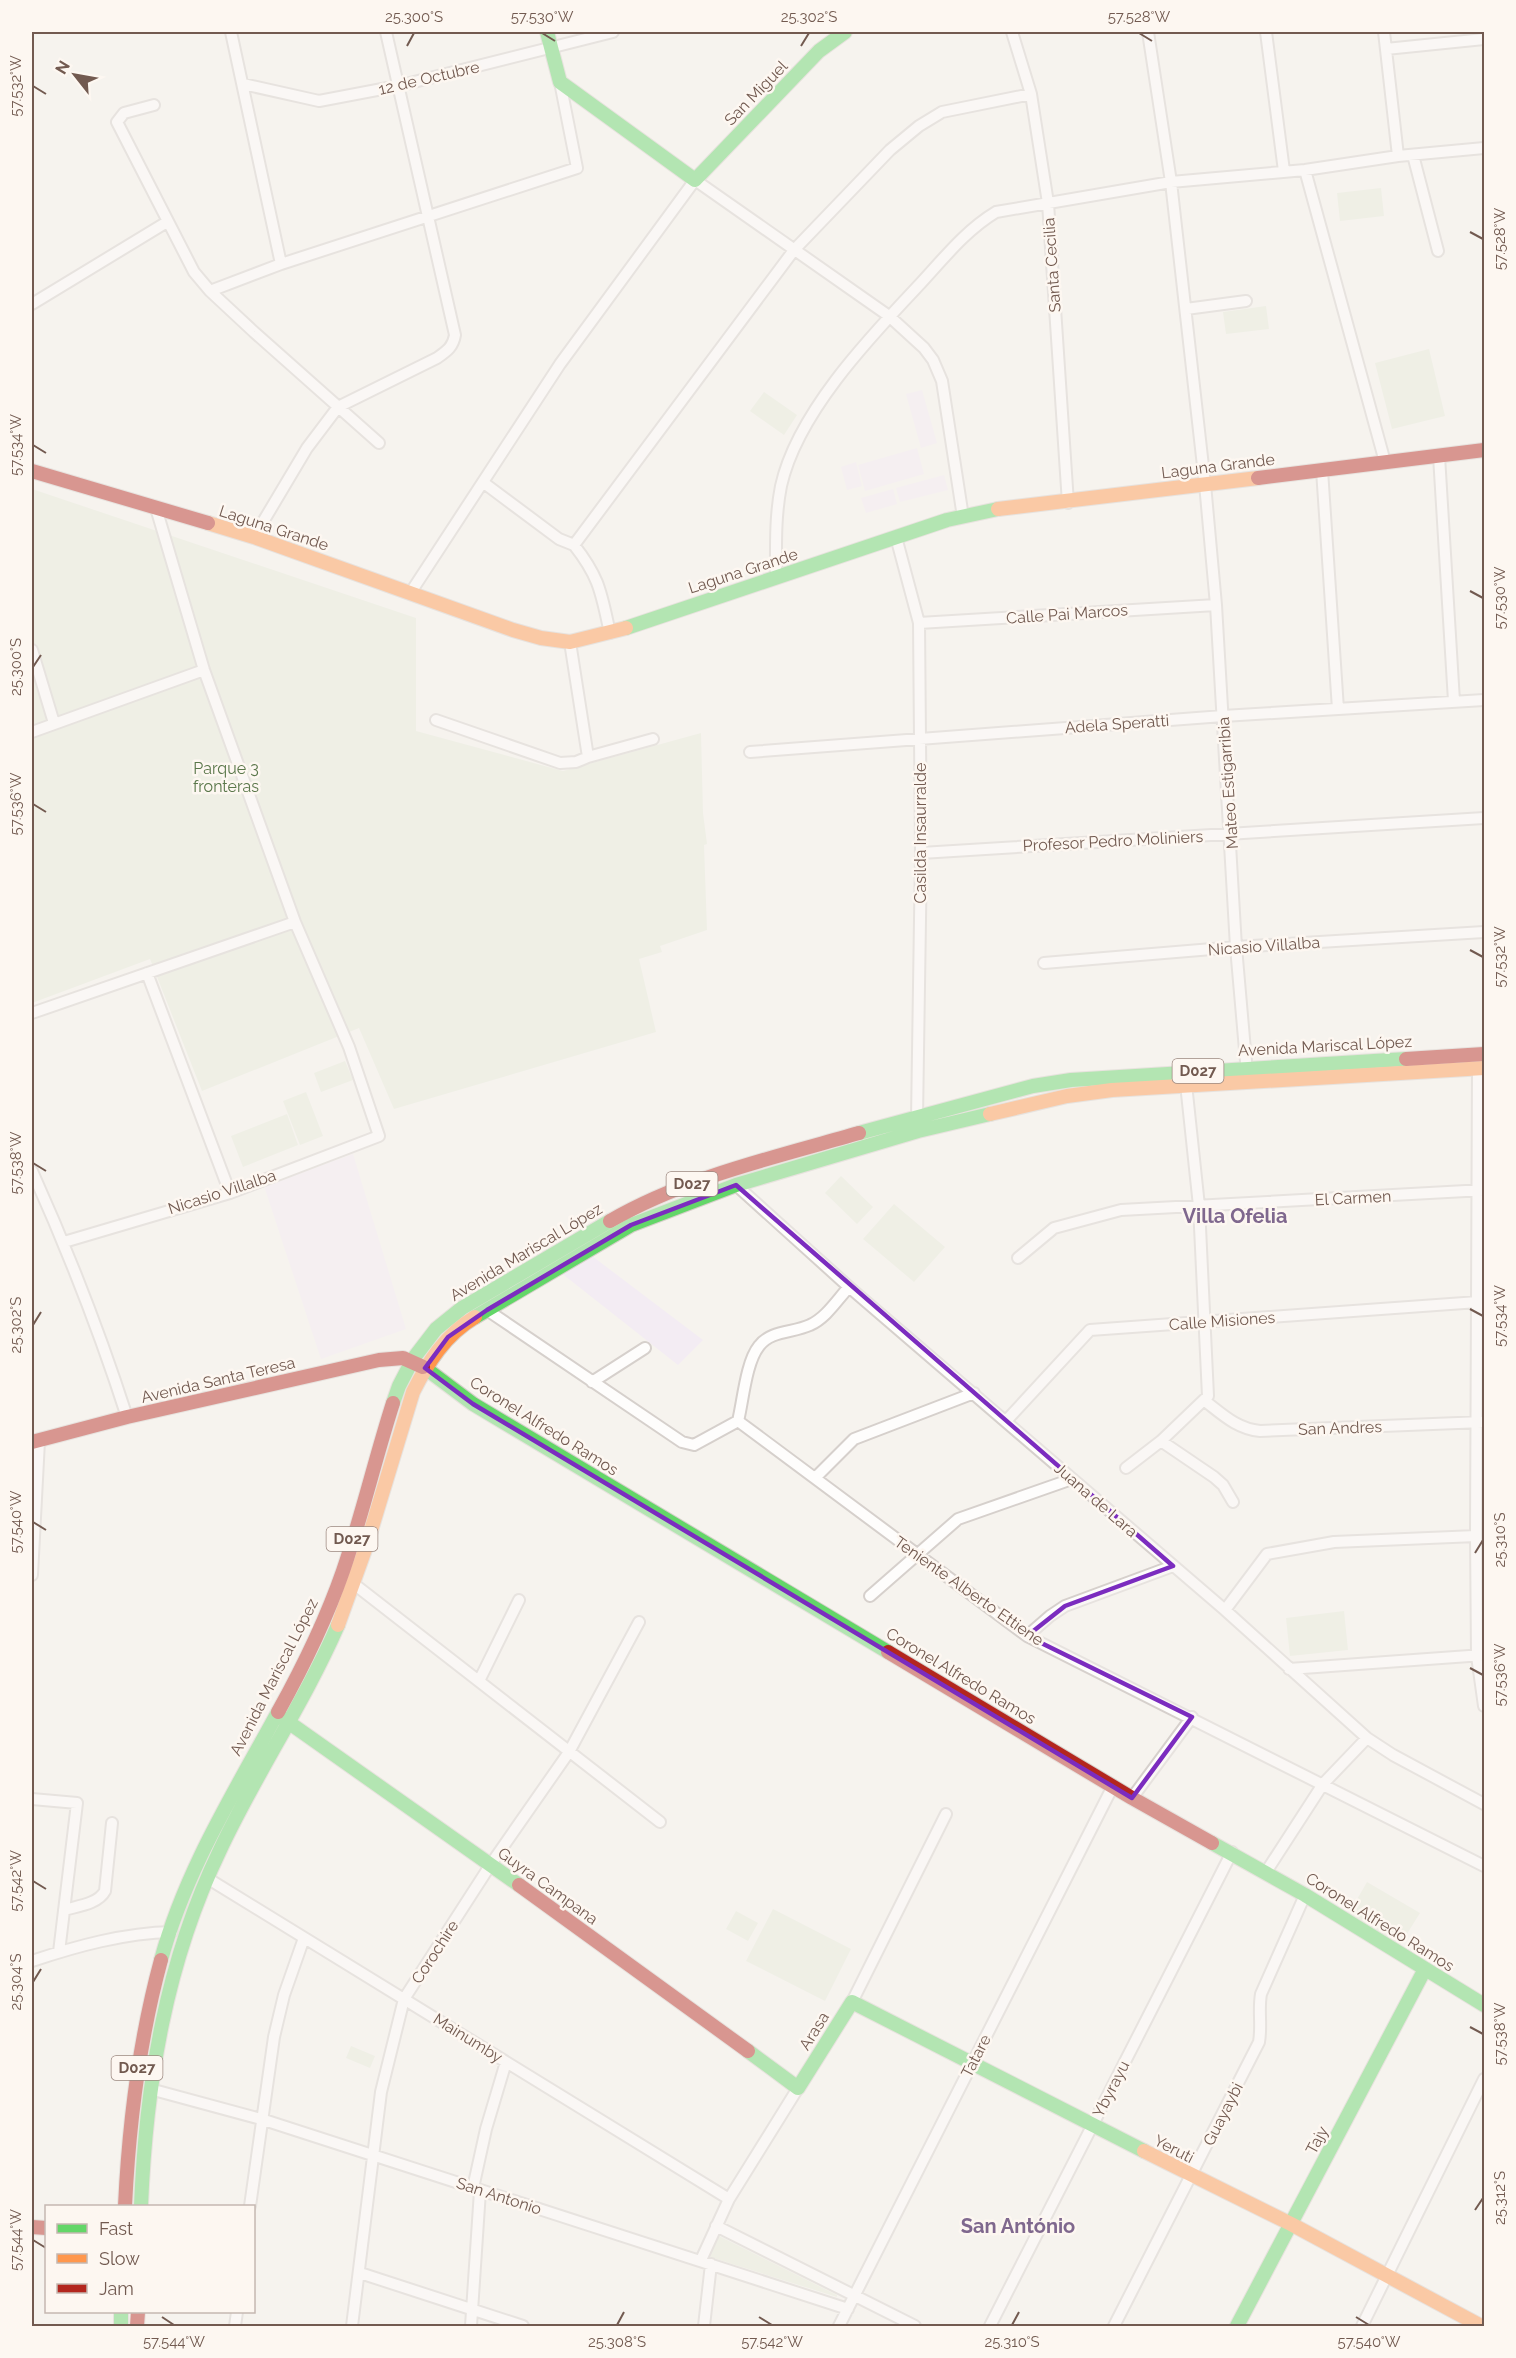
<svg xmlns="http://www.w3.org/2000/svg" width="1516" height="2358" font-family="Raleway,sans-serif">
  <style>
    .education { fill: #f3ecf3 }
    .green { fill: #e6ecda }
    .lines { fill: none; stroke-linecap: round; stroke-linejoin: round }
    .street-casing { stroke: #d6d0cc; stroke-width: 14 }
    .fast-casing { stroke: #d6d0ca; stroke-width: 16 }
    .slow-casing { stroke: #d6d0ca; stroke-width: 16 }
    .jam-casing { stroke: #d6d0ca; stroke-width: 16 }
    .street { stroke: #fefdfc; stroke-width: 10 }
    .fast { stroke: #63d668; stroke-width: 14 }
    .slow { stroke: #ff974d; stroke-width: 14 }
    .jam { stroke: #b3261e; stroke-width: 14 }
    .marked { fill: none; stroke: #7b2cbf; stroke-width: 4.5; stroke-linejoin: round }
    .ticks { fill: none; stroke: #725a50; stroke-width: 2 }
    .labels { text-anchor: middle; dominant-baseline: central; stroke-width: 5; stroke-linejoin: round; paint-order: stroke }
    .shield { fill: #fdf7f1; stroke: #9c8980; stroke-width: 1.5 }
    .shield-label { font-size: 15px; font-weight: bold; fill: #725a50 }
    .street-label { font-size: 16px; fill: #725a50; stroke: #fdf7f1 }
    .park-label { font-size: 16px; fill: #5a774a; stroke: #fdf7f1 }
    .quarter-label { font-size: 20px; font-weight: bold; fill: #7f688e; stroke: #fdf7f1 }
    .neatline { fill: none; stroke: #725a50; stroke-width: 2 }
    .ticks-label { font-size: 15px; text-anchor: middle; fill: #725a50 }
  </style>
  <rect width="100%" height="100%" fill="#f6f3ee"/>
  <path class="education" d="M922,390L937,443L921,448L906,394Z
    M917,448L924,474L865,491L858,465Z
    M856,462L862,486L847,490L841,467Z
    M944,475L948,490L900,502L896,488Z
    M893,489L897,504L866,513L861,498Z
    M353,1154L406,1329L321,1359L264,1186Z
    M592,1256L703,1340L678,1365L560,1272Z"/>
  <path class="green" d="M1381,188L1384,216L1340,221L1337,193Z
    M1266,306L1269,329L1226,334L1223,312Z
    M1429,349L1445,416L1392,429L1375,363Z
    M764,392L797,415L784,435L750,411Z
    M32,489L416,618V731L563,771L701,733L703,813L707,844L704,845L707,930L660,946L662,952L639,959L656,1032L394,1109L359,1028L202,1091L150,959L32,1003Z
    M345,1061L353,1080L321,1092L314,1073Z
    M306,1092L323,1136L300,1145L283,1101Z
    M287,1114L298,1145L243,1167L231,1136Z
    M841,1176L873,1207L857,1224L825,1193Z
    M894,1204L945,1247L914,1282L863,1239Z
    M1344,1611L1348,1650L1290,1656L1286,1618Z
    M1367,1882L1420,1913L1400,1945L1348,1915Z
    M773,1909L851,1949L825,2001L746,1961Z
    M736,1911L758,1923L748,1941L726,1929Z
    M351,2046L375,2056L370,2068L346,2058Z
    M717,2235L837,2295V2297L710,2257Z"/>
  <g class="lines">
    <g class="street-casing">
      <path id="street" d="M231,32L281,264
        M1012,32L1031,94L1048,203L1068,503
        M1148,32L1171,182L1205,484L1216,605L1236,947L1247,1073
        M1266,32L1284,171
        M1384,32L1398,156
        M1386,49L1484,39
        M243,84L319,101L398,86L613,32
        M154,105L124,113L117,122L194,272L210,291L254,332L379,443
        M1413,155L1438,251
        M1305,170L1385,462
        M210,291L281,264L577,168L560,82
        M32,304L167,222
        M1186,309L1246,301
        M1439,456L1454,701
        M1322,470L1338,709
        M484,483L559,539L574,545L794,250L890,150L919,126L942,112L1031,94
        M254,537L307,448L338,407L437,358C447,351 453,347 455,335L386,32
        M896,537L919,623L921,853L917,1119
        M574,545C600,578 601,593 610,633
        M776,577C776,547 775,516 781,486C797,413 870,337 920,284C944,258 966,230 996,212L1171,182L1305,170L1398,156L1484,148
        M411,592L560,364L695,180L889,316L924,348L933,360L942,381L963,517
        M919,623L1216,605
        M570,642L588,757
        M32,650L54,723
        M436,720L560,763L576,762L588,757L653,739
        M32,732L204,670
        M750,752L1223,716L1484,700
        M921,853L1484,818
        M1044,963L1236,947L1484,932
        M147,973L230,1193
        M32,1013L295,922
        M1478,1069L1476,1536L1477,1656L1484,1706
        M32,1171C68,1251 100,1333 127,1417
        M735,1184L849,1287L1225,1610L1367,1738L1393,1755L1484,1804
        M64,1242L230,1193L379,1136L349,1047L295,922L204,670L156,508
        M1018,1258L1054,1228L1121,1210L1484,1190
        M487,1310L682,1442L694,1445L738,1421
        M592,1382L645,1348
        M1205,1401C1222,1414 1237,1429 1260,1431L1483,1422
        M738,1421L1027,1636L1484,1866
        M738,1421C743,1401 746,1362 759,1346C771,1330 793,1333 810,1325C826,1318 837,1300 849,1287
        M1006,1421L1090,1330L1478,1302
        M1161,1441L1214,1477L1223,1485L1233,1502
        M1126,1468L1161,1441L1208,1396L1199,1206L1186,1084
        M815,1478L854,1439L974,1393
        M32,1575L39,1441
        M354,1584L660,1822
        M870,1596L958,1519L1072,1479
        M1225,1610L1267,1554L1334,1542L1476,1536
        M1027,1636L1050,1616L1065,1606L1173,1566
        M1289,1669L1483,1655
        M479,1681L519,1600
        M1132,1798L1192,1717
        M32,1799L77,1803L59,1952
        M1266,1872L1323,1784L1367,1738
        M207,1878L729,2199
        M64,1910C78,1906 98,1904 105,1891L112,1823
        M32,1961C77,1946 124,1933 172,1932
        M852,2002L946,1814
        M150,2089L261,2119L848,2309
        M473,2188L486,2129L506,2062
        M250,2206L274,2037L284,1995L304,1938
        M716,2226L915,2326
        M701,2260L729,2199L798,2088
        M360,2273L523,2326
        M235,2326L237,2312
        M352,2326L381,2092L404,1999L491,1864L569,1752L639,1622
        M471,2326L480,2191
        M704,2326L711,2264
        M839,2326L1113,1786
        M990,2326L1232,1852
        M1114,2326L1259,2042C1262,2025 1258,2011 1261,1994L1305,1895
        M1362,2326L1484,2079"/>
    </g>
    <g class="fast-casing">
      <path id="fast" d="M547,32L560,82L695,180L819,51L845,32
        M626,628L947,520L998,509
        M859,1133L1033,1086L1071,1080L1406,1059
        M475,1317L631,1225L736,1185L918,1131L990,1114
        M425,1368L473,1404L888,1652
        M393,1403L399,1386L413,1359L436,1329L462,1308L610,1221
        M281,1717L519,1885
        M1212,1843L1305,1895L1484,2005
        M161,1960C185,1871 234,1793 278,1712
        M748,2051L798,2088L852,2002L1144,2151
        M141,2206C146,2082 166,1962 220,1850C256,1773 304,1703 338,1625
        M121,2312V2326
        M1237,2326L1425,1969"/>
    </g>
    <g class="slow-casing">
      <path id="slow" d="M998,509L1258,478
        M208,523L254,537L513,630L541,638L570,642L626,628
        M990,1114L1067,1096L1112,1090L1484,1068
        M338,1625L366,1547L413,1392C428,1362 445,1335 475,1317
        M1144,2151L1291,2224L1481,2326"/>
    </g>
    <g class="jam-casing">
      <path id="jam" d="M32,471L208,523
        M1258,478L1484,450
        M1406,1059L1484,1054
        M610,1221C686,1177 776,1157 859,1133
        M32,1442L127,1417L379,1360L403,1358L423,1367
        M888,1652L1132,1798L1212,1843
        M278,1712C303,1667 326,1620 343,1571C362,1516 375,1459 393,1403
        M519,1885L748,2051
        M125,2206C129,2122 139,2041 161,1960
        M32,2227L46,2228
        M137,2326L138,2312"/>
    </g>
    <use href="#street" class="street"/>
    <use href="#fast" class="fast"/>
    <use href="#slow" class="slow"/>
    <use href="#jam" class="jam"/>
  </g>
  <path d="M0 0H1516V2358H0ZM736,1185L1173,1566L1065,1606L1027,1636L1192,1717L1132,1798L473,1404L425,1368L448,1337L487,1310L631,1225Z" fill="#f6f3ee" fill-opacity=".55" fill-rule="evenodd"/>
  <path class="marked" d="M736,1185L1173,1566L1065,1606L1027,1636L1192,1717L1132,1798L473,1404L425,1368L448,1337L487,1310L631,1225Z"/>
  <path class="ticks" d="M542,33L555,41M1139,33L1152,41M407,46L414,33M801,46L809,33M33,86L46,94M1470,232L1483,239M33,445L46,453M1470,591L1483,598M33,667L41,655M33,804L46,812M1470,950L1483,957M33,1163L46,1171M1470,1309L1483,1316M33,1325L41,1312M33,1522L46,1530M1475,1553L1483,1540M1470,1668L1483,1675M33,1881L46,1889M33,1982L41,1969M1470,2027L1483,2034M1475,2210L1483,2198M33,2240L46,2248M162,2317L174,2325M759,2317L772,2325M1356,2317L1369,2325M617,2325L624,2312M1012,2325L1019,2312"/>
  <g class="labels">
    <g class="shield">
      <rect x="1172.5" y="1059" width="51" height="24" rx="4.5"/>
      <rect x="666.5" y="1172" width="51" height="24" rx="4.5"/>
      <rect x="326.5" y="1527" width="51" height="24" rx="4.5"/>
      <rect x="111.5" y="2056" width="51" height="24" rx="4.5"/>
    </g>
    <g class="shield-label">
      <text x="1198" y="1071">D027</text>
      <text x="692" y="1184">D027</text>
      <text x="352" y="1539">D027</text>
      <text x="137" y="2068">D027</text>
    </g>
    <g class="street-label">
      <text transform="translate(429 78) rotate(-13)">12 de Octubre</text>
      <text transform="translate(756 93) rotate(-46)">San Miguel</text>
      <text transform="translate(1052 265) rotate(-94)">Santa Cecilia</text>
      <text transform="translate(1218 466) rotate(-7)">Laguna Grande</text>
      <text transform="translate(274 528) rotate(18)">Laguna Grande</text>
      <text transform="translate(743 571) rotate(-18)">Laguna Grande</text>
      <text transform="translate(1067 614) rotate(-4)">Calle Pai Marcos</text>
      <text transform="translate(1117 724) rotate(-4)">Adela Speratti</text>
      <text transform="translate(1228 783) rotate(-94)">Mateo Estigarribia</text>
      <text transform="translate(920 833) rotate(-90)">Casilda Insaurralde</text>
      <text transform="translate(1113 841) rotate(-3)">Profesor Pedro Moliniers</text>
      <text transform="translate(1264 946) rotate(-4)">Nicasio Villalba</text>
      <text transform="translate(1325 1046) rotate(-3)">Avenida Mariscal López</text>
      <text transform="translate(222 1192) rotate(-18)">Nicasio Villalba</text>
      <text transform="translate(1353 1198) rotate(-3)">El Carmen</text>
      <text transform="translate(526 1252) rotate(-31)">Avenida Mariscal López</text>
      <text transform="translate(1222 1321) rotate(-4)">Calle Misiones</text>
      <text transform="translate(218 1380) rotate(-13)">Avenida Santa Teresa</text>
      <text transform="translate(544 1426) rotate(32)">Coronel Alfredo Ramos</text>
      <text transform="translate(1340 1428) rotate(-2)">San Andres</text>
      <text transform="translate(1096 1500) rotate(41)">Juana de Lara</text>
      <text transform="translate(969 1591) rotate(35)">Teniente Alberto Ettiene</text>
      <text transform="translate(961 1676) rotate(31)">Coronel Alfredo Ramos</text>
      <text transform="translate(274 1677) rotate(-63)">Avenida Mariscal López</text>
      <text transform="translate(548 1886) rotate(36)">Guyra Campana</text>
      <text transform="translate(1380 1922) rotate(32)">Coronel Alfredo Ramos</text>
      <text transform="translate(435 1952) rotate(-57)">Corochire</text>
      <text transform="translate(814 2031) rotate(-58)">Arasa</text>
      <text transform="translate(468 2038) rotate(32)">Mainumby</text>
      <text transform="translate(976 2056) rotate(-63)">Tatare</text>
      <text transform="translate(1111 2089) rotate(-63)">Ybyrayu</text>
      <text transform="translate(1223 2114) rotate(-63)">Guayaybi</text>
      <text transform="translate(1317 2140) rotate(-62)">Tajy</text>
      <text transform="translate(1174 2149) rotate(27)">Yeruti</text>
      <text transform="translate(499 2196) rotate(18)">San Antonio</text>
    </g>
    <g class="park-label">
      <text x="226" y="768">Parque 3<tspan x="226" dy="18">fronteras</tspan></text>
    </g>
    <g class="quarter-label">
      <text x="1235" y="1216">Villa Ofelia</text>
      <text x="1018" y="2226">San António</text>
    </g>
  </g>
  <rect width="1516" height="2358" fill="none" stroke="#fdf7f1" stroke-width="66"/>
  <rect x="45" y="2205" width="210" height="108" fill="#fdf7f1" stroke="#c5b8b1" stroke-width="1.5"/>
  <rect x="57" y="2224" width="30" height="9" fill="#63d668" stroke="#c5b8b1" stroke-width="1.5"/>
  <text x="99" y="2235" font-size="18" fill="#725a50">Fast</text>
  <rect x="57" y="2254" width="30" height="9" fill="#ff974d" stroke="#c5b8b1" stroke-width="1.5"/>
  <text x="99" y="2265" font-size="18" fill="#725a50">Slow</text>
  <rect x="57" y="2284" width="30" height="9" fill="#b3261e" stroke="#c5b8b1" stroke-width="1.5"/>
  <text x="99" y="2295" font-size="18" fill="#725a50">Jam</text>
  <g transform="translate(75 75) rotate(301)" stroke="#fdf7f1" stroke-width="4.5" paint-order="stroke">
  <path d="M0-4.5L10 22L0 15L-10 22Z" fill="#725a50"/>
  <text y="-9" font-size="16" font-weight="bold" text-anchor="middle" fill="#725a50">N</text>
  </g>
  <rect x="33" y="33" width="1450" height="2292" class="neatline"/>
  <g class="ticks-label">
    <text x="414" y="22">25.300°S</text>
    <text x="542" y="22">57.530°W</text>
    <text x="809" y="22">25.302°S</text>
    <text x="1139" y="22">57.528°W</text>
    <text transform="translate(16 86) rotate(-90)" y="5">57.532°W</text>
    <text transform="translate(1500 239) rotate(-90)" y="5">57.528°W</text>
    <text transform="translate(16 445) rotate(-90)" y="5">57.534°W</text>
    <text transform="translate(1500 598) rotate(-90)" y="5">57.530°W</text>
    <text transform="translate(16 667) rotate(-90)" y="5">25.300°S</text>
    <text transform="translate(16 804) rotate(-90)" y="5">57.536°W</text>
    <text transform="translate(1500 957) rotate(-90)" y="5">57.532°W</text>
    <text transform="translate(16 1163) rotate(-90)" y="5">57.538°W</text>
    <text transform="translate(1500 1316) rotate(-90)" y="5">57.534°W</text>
    <text transform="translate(16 1325) rotate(-90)" y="5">25.302°S</text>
    <text transform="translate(16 1522) rotate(-90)" y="5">57.540°W</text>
    <text transform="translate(1500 1540) rotate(-90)" y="5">25.310°S</text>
    <text transform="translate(1500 1675) rotate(-90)" y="5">57.536°W</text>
    <text transform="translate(16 1881) rotate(-90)" y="5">57.542°W</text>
    <text transform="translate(16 1982) rotate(-90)" y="5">25.304°S</text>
    <text transform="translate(1500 2034) rotate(-90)" y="5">57.538°W</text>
    <text transform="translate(1500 2198) rotate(-90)" y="5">25.312°S</text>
    <text transform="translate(16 2240) rotate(-90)" y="5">57.544°W</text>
    <text x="174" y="2347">57.544°W</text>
    <text x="617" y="2347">25.308°S</text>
    <text x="772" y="2347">57.542°W</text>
    <text x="1012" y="2347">25.310°S</text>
    <text x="1369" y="2347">57.540°W</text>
  </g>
</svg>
